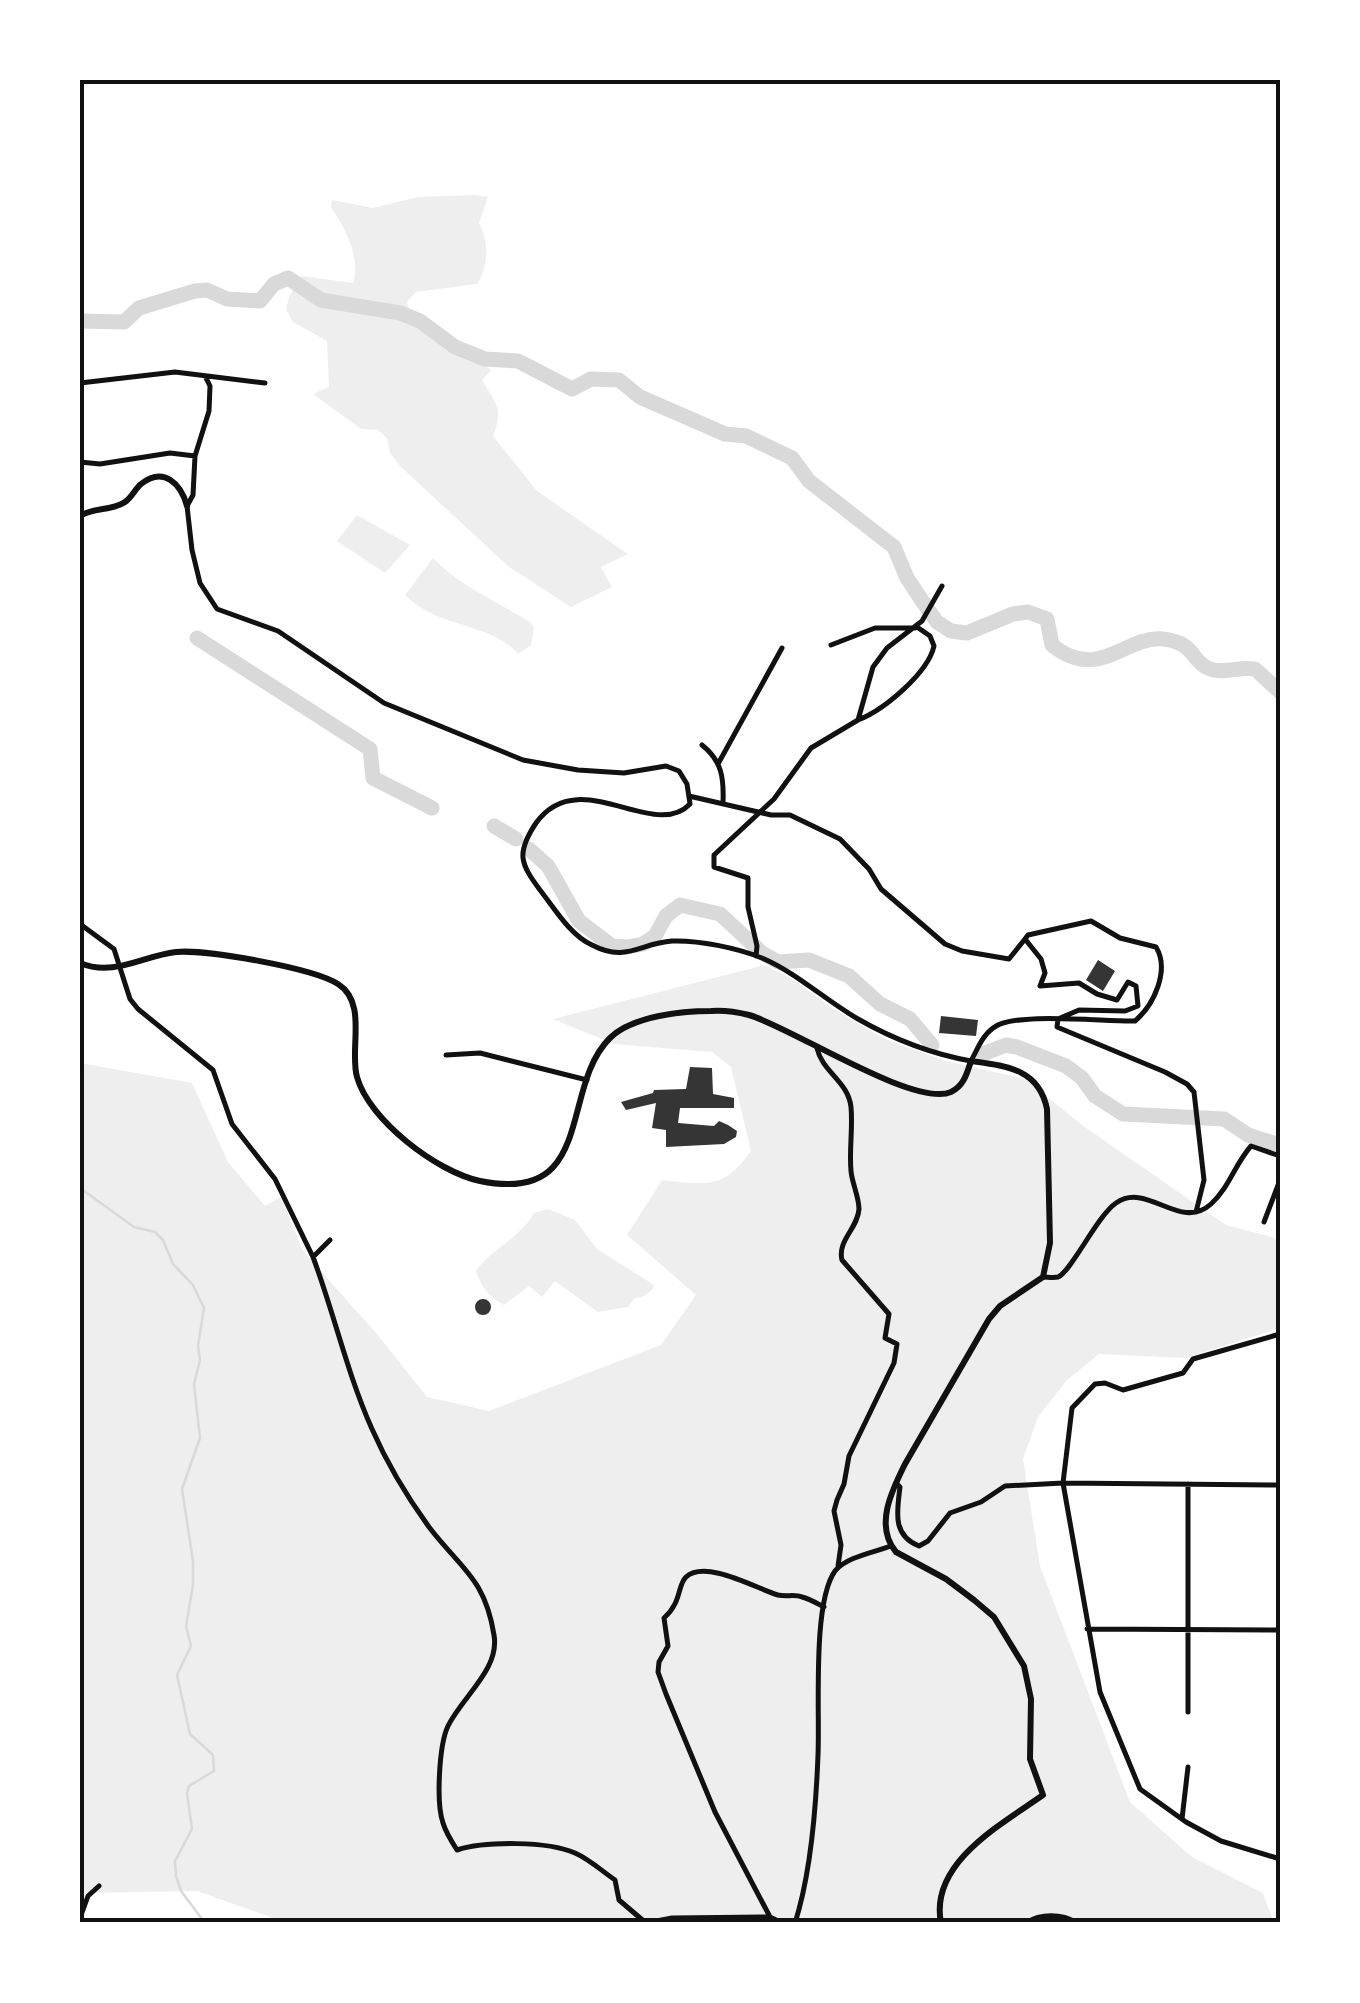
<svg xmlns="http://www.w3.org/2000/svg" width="1360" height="2003" font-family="Quicksand,sans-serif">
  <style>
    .green { fill: #eee }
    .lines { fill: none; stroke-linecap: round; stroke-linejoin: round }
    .stream { stroke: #d9d9d9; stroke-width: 2.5 }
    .river { stroke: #d9d9d9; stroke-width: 15 }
    .building { fill: #353535 }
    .minor { stroke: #111; stroke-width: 5 }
    .tertiary { stroke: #111; stroke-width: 6 }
    .neatline { fill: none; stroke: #111; stroke-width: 4 }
  </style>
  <rect width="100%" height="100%" fill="#fff"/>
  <path class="green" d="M475,195L488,197L479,223C489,241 489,266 477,284L416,292L407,302C413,325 435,344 456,353C470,359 480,358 491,370L482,380C496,404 504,408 493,436L537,491L628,554L601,567L612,587L571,607L509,567L401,467L390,453L387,438L378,430L361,429L313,394L329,387L327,341L293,322L286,310L289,297L302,276L353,283C361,259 345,227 331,207L332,200L373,208L418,197Z
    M357,515L410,545L385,573L337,541Z
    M433,558C458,585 498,602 530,622L534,628L531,645L518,654C493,623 436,628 405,595Z
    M765,965L794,980L832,1008L885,1039L946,1061L1025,1079L1082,1125L1226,1225L1272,1237L1280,1242V1328L1186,1358L1099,1354L1067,1380L1038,1417L1023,1459L1040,1566L1130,1802L1192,1857L1263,1893L1274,1923H287L197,1891L80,1893V1063L192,1083L228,1162L265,1206L281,1197L303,1251L377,1334L427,1397L489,1411L661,1345L696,1295L627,1235L662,1180C707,1185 723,1190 751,1151L731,1067L712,1052L614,1044L553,1019Z
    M548,1209L575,1220L597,1249L648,1281L654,1286C650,1294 643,1298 635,1298L628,1307L598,1312L555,1281L542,1297L529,1286L504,1305C490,1298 479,1285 476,1270C493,1248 521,1237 534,1213Z"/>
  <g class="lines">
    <path class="stream" d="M80,1188L134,1227L155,1232L163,1240L173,1264L193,1285L204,1308L198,1346L200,1360L194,1384L200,1438L182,1489L193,1561V1585L186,1626L191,1646L177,1675L190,1734L213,1755L214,1771L189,1786L187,1793L192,1829L175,1861L176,1876L181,1891L205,1923"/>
    <path class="river" d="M80,321L124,322L139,308L195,291L207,290L227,299L260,301L274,284L288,278L321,300L400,313L420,321L455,347L485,359L518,361L572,389L591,379L619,380L640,397L725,434L746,436L792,458L809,481L894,547L907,578L925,605L937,622L951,631L967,633L1013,614L1028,612L1047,619L1052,645C1099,683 1126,635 1163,639C1196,643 1190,660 1208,668C1221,675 1241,666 1255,669L1280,692
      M197,638L370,749L373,778L432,808
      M494,826L516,839
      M529,849L548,866L579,921L612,946L627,947L643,944L655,936L666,916L680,905L720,914L762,953L778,962L809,960L849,976L880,1004L910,1019L932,1045
      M983,1054L1006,1045L1017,1047L1066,1066L1082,1078L1095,1096L1123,1114L1224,1119L1248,1135L1280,1145"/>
  </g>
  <path class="building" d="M1098,960L1115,971L1103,991L1086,980Z
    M941,1016L978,1020L976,1036L939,1033Z
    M690,1067L712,1068L713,1094L734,1098V1108H680L678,1123L714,1126L719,1121L728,1125L737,1131L736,1137L724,1144L666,1147V1130L652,1128L656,1103L626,1110L621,1102L653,1093L654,1090L686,1089Z
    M475 1307a8 8 0 1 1 16 0a8 8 0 1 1-16 0Z"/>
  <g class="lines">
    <path class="minor" d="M206,378L210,386L209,411L195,456L193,495L187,506L192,550L200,583L217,609L278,631L384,703L523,760L578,770L624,773L666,766L679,771L687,784L690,804C654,842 579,763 536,823C516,853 520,863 540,890C555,909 570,935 592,945C626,963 640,943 672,941C699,940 737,948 762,958C797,973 825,1000 858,1019C893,1039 932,1054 971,1061C977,1050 982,1036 993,1028C1014,1011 1105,1022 1135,1021C1154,1005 1170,970 1156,947L1120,938L1091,921L1028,935L1025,939
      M80,383L175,372L265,383
      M80,462L100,464L170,453L195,456
      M831,645L875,628H915
      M858,720C884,710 928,673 934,646L930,636L917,627
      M702,745C722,761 724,778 723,803
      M718,764L782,648
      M689,796L771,815H790L840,839L869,869L881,889L945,944L962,951L1009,959L1025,939L1041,959L1045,973L1040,986L1079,983L1097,994L1117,1000L1128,982L1136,986L1138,1006L1125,1011L1079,1010L1058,1019L1057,1027L1165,1072L1187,1084L1194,1092L1204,1180L1196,1212
      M80,924L114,949L130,999L138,1009L213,1070L232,1124L275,1179L313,1257L330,1240
      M756,956L757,946L748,907V878L714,867V855L774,799L811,748L858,720L873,667L887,648L922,621L942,586
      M817,1048C822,1072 848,1081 851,1107C853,1129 849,1149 851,1171C852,1183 859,1197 859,1209C858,1228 837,1241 842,1260L889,1314L885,1338L897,1344L894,1363L849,1456L844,1484L837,1500L834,1511L841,1545L838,1566
      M446,1055L480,1053L587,1080
      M1264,1222L1280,1180
      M313,1257C334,1313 347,1373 372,1429C386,1461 408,1498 429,1527C461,1569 485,1578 494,1635C500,1669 463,1696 448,1726C439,1745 436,1803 443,1823C446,1833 452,1842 457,1850C485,1841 548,1841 575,1853C589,1859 602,1871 615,1880L619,1900L646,1923L672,1918L770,1917L715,1812L666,1694L658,1672L659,1662L668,1646L664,1618C682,1602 677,1586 686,1577C706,1559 757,1589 778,1595C786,1597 795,1594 802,1597C810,1599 818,1604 824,1607
      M1043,1277C1048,1277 1053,1278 1058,1277C1071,1272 1097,1216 1116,1203C1147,1181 1180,1232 1211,1204C1229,1188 1235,1164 1251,1146L1280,1156
      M1280,1334L1193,1359L1183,1373L1123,1390L1105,1383L1095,1384L1072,1408L1063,1483L1100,1692L1140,1789L1186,1822L1221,1841L1280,1859
      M896,1483L900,1487C897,1512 892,1535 919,1546L928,1541L950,1513L981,1502L1005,1486L1063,1483L1280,1485
      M1188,1484V1712
      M1087,1629L1280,1630
      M1182,1819L1188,1767
      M770,1917L782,1923
      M80,1918L88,1896L99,1886
      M795,1923C811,1873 816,1808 818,1755C820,1713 812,1603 835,1571C846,1557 875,1552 891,1546"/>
    <path class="tertiary" d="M80,516C94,507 112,511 125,502C132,497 135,489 141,484C164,466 181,484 187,506
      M80,963C114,977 142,956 176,952C205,949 313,968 338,984C368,1003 349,1049 357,1077C369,1120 437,1172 480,1181C597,1205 559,1088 610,1038C632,1016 682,1011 711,1011C723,1010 737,1012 749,1015C791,1027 914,1108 951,1092C964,1086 967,1073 971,1061C1007,1066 1039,1069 1047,1109L1050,1243L1043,1277L1000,1306L989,1319L905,1464C892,1490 874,1526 896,1552L946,1579L974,1600L994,1617L1024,1666L1031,1699L1030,1759L1043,1795C1002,1824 929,1863 941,1923
      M1027,1923C1040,1914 1062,1914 1076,1923"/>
  </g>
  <rect width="1360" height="2003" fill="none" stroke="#ffffff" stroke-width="165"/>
  <rect x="82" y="82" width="1196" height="1838" class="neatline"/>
</svg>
